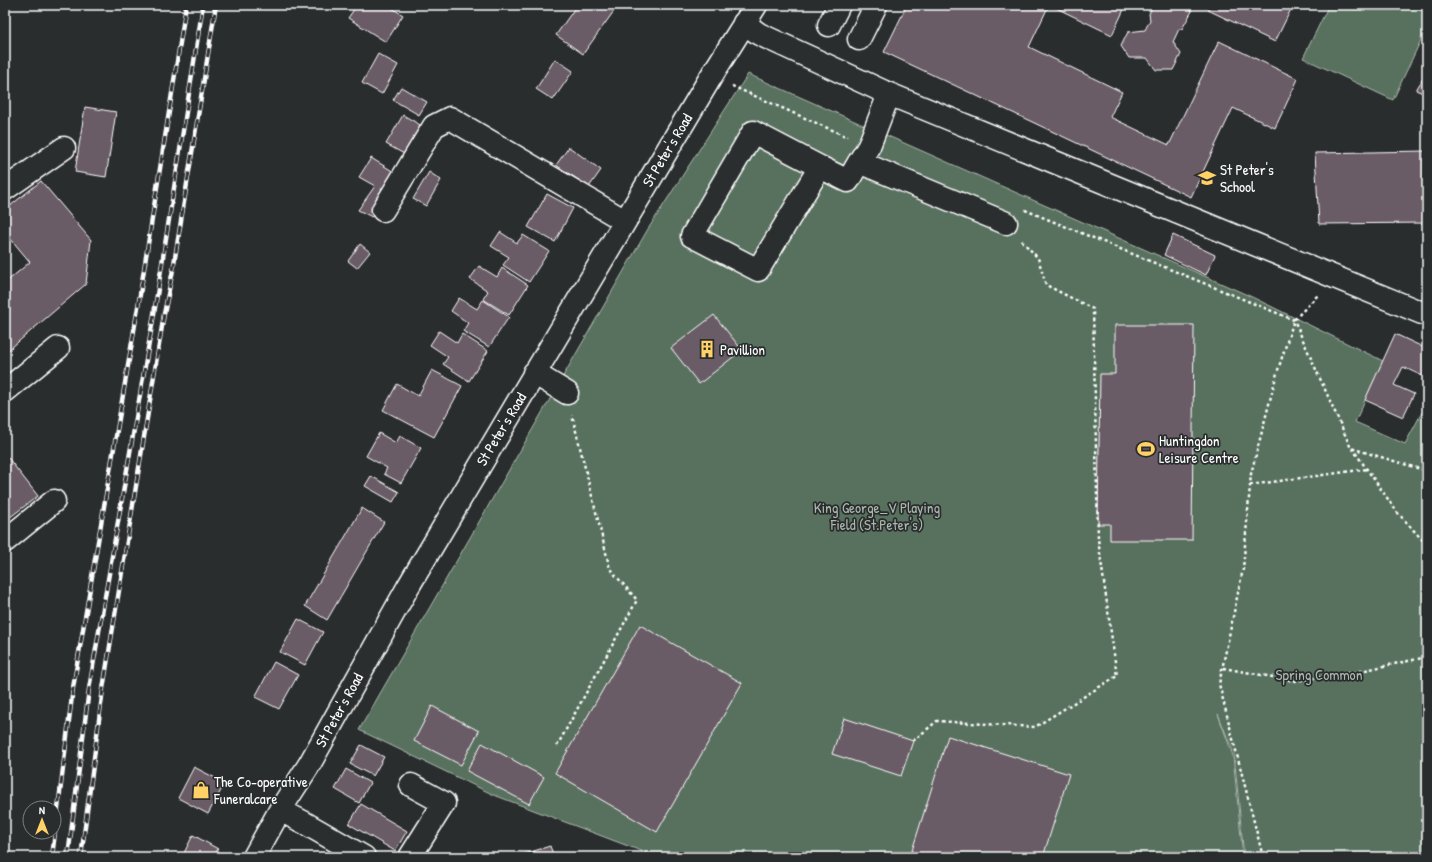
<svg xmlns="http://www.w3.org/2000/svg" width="1432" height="862" font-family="'Patrick Hand',sans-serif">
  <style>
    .green { fill: #58715e; stroke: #acb8ae }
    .building { fill: #6a5b66; stroke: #fff }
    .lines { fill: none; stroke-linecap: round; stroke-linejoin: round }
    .minor-casing { stroke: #fff; stroke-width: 25 }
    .path { stroke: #fff; stroke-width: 2.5; stroke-dasharray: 3 3; stroke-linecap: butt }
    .minor { stroke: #2a2d2e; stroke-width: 22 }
    .rail-casing { stroke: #fff; stroke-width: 4.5 }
    .rail { stroke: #2a2d2e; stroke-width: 3; stroke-dasharray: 9; stroke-linecap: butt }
    .labels { text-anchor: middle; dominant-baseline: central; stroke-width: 3.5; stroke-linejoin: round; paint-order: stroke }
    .street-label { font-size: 15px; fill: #fff; stroke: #2a2d2e }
    .poi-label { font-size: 15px; fill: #fff; stroke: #2a2d2e; text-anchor: start }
    .park-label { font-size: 15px; fill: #acb8ae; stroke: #2a2d2e }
  </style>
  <rect width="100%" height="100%" fill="#2a2d2e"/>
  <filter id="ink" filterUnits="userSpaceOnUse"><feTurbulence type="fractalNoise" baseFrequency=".025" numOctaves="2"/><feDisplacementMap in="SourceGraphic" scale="8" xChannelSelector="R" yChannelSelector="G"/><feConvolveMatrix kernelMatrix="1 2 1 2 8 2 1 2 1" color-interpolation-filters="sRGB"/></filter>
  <g filter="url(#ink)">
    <path class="green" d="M1329,5H1427V27L1393,100L1303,58Z
      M748,74L1252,297L1383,361L1355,422L1405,444L1427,403V857H1244L1234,754L1218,714L1233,756L1243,857H648L649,854L494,795L359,730L648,229Z"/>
    <path class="building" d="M357,5H387L403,15L386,42L348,18Z
      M577,5H605L614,11L583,54L556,35Z
      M907,5H1049L1029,47L1122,92L1110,117L1169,145L1219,41L1298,79L1275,128L1233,108L1191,197L884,52Z
      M1050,5H1126L1112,35Z
      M1153,5H1188L1192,11L1182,29H1179L1173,42L1181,54L1173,70H1156L1147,58H1129L1121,46L1128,32L1145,30L1150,20L1149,14Z
      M1210,5H1293L1275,42L1208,10Z
      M378,54L398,65L382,94L362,83Z
      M555,59L573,71L553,100L536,89Z
      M1427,72V95L1416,90Z
      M401,87L427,102L419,115L393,100Z
      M85,107L116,112L106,177L75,172Z
      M403,115L422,126L406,155L386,144Z
      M569,147L601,170L589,187L556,165Z
      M1427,151V223L1319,224L1315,153Z
      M371,158L399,175L372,217L358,210L375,186L359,177Z
      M429,172L441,180L426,206L413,199Z
      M41,181L91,240L86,284L5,353V283L30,262L5,232V210Z
      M547,194L573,208L555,242L528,227Z
      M500,232L517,243L523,235L549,251L529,282L503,265L509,257L491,246Z
      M1173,235L1215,255L1206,275L1164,255Z
      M360,244L370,252L357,268L348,261Z
      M479,266L497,277L502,268L528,285L509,315L483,299L488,291L470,279Z
      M459,298L477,309L483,300L509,317L489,347L463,331L468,323L451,311Z
      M714,315L742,350L699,384L671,348Z
      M1115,325H1194L1192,540H1110V524H1098L1100,374H1115Z
      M439,331L457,343L462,334L488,351L469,381L443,364L448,357L430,345Z
      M1395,334L1427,349V378L1403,367L1394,385L1414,394L1403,417L1365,400Z
      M432,370L462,386L434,437L383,410L397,384L418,396Z
      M379,433L396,443L400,436L421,448L401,483L384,474L387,468L366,456Z
      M5,454L38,496L5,521Z
      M371,476L399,492L393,502L365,486Z
      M362,508L384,522L327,620L305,606Z
      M298,619L323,632L305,665L280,652Z
      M640,625L742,683L657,832L555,773Z
      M274,662L298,675L279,709L255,697Z
      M432,706L479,731L461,765L414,741Z
      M844,718L913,741L901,776L832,754Z
      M948,736L1069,774L1043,857H910Z
      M482,743L544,777L529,804L467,771Z
      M361,745L384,757L373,776L350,764Z
      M194,767L225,783L208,814L178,798Z
      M346,769L370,783L359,803L335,789Z
      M361,804L407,831L395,851L349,824Z
      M193,835L218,849L213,857H191L184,853Z
      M550,846L554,857H536L534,851Z
      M534,851L536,857H519L518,856Z
      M184,853L191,857H181Z"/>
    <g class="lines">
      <g class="minor-casing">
        <path id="minor" d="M744,23L759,34L889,94L1427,315
          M829,25L839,5
          M859,39L876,5
          M889,94L869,146L859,162L1006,223
          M820,167L753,132L692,236L758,270L820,167L848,181L859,162
          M5,189L64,148
          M383,210L434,126L450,118L625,221
          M534,373L567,393
          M5,391L58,348
          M5,541L54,501
          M280,810L303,822L364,857
          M254,857L280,810L309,765L408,587L712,75L756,5
          M410,857L444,803L411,785"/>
      </g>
      <path class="path" d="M732,86L848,137
        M1025,210L1294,320L1351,448L1427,471
        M1352,448L1397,512L1427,545
        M1250,485L1367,469
        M1223,668L1295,681L1356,672L1427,657
        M913,741L937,721L1035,727L1117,676L1098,539L1093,309L1046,285L1038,258L1021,240
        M557,746L637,600L610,569L572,415
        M1263,857L1219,684L1243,569L1251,474L1277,373L1294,320L1318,295"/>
      <use href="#minor" class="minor"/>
      <g class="rail-casing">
        <path id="rail" d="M52,857L73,688L138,307L186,5
          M68,857L89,689L154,314L203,5
          M81,857L103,689L164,314L173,270L216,5"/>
      </g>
      <use href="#rail" class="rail"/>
    </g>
  </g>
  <defs>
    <g id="school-bare" transform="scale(1.38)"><path d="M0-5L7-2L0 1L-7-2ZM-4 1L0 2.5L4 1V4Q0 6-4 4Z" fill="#ffd166" stroke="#2a2d2e" stroke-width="2.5" paint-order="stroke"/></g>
    <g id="building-bare" transform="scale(1.38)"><path d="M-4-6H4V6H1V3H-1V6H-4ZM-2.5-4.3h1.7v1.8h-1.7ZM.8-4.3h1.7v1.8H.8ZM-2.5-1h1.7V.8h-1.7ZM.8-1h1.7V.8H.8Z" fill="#ffd166" stroke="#2a2d2e" stroke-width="2.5" paint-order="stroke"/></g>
    <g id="stadium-bare" transform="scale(1.38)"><path d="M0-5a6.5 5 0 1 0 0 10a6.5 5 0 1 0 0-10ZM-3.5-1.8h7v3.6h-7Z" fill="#ffd166" stroke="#2a2d2e" stroke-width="2.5" paint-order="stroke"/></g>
    <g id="shop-bare" transform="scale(1.38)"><path d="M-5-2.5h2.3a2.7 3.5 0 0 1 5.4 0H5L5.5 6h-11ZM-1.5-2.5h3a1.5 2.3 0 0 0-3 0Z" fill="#ffd166" stroke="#2a2d2e" stroke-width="2.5" paint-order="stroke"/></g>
  </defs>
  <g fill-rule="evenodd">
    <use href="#school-bare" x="1207" y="178"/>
    <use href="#building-bare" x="707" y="349"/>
    <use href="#stadium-bare" x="1146" y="449"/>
    <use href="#shop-bare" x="201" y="790"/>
  </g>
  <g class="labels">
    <g class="street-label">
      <text transform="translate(667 150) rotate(-59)">St Peter's Road</text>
      <text transform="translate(501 429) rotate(-59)">St Peter's Road</text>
      <text transform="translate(339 710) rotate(-61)">St Peter's Road</text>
    </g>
    <g class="poi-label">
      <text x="1220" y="169">St Peter's<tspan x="1220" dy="17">School</tspan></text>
      <text x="720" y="349">Pavillion</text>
      <text x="1159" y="440">Huntingdon<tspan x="1159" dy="17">Leisure Centre</tspan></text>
      <text x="214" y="781">The Co-operative<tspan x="214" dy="17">Funeralcare</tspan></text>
    </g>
    <g class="park-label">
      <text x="877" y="507">King George_V Playing<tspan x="877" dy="17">Field (St.Peter's)</tspan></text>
      <text x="1319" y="674">Spring Common</text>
    </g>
  </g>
  <rect width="1432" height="862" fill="none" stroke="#2a2d2e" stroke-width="20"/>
  <rect x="10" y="10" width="1412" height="842" fill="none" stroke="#fff" stroke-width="1.5" filter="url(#ink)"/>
  <g transform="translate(42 820)"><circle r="19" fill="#2a2d2e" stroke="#7f8182"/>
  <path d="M0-3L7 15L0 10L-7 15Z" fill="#ffd166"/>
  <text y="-6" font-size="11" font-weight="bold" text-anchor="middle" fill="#ffffff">N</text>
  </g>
</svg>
